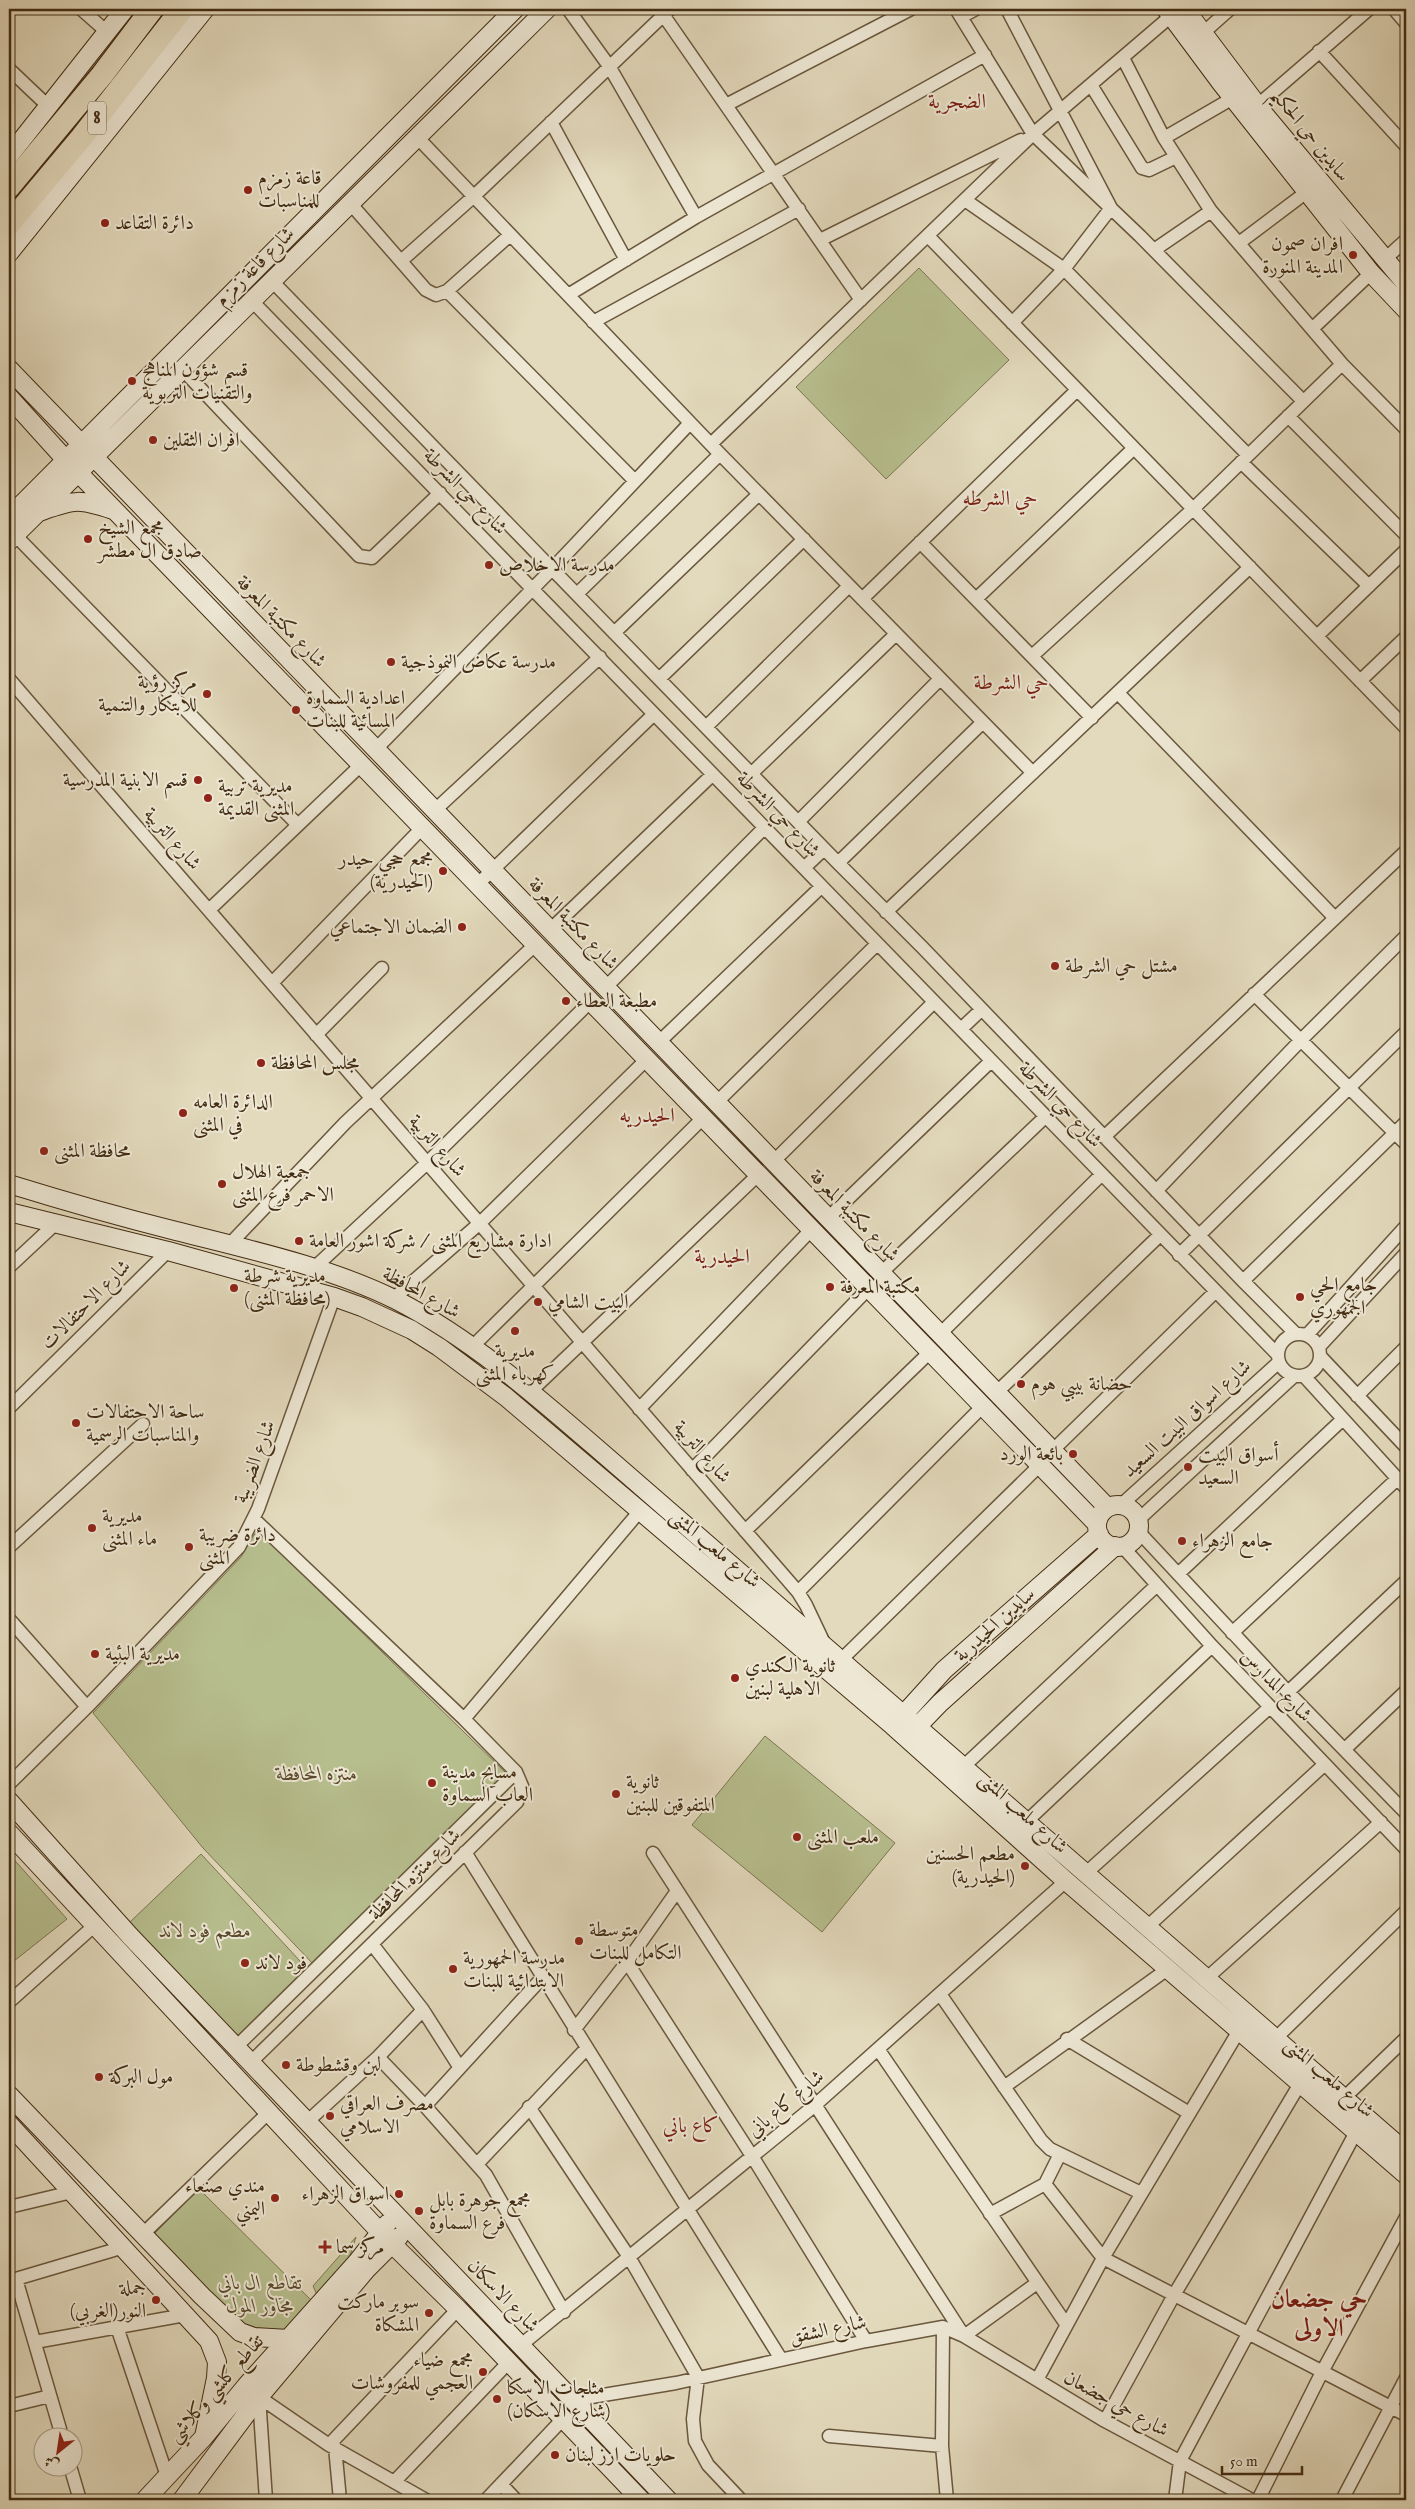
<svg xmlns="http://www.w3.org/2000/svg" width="1415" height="2509" font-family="'IM FELL English',Amiri,serif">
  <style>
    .green { fill: #b7be8e; stroke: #7c7550 }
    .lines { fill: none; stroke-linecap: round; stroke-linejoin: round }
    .street-casing { stroke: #6a583e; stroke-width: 15 }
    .secondary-casing { stroke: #422c13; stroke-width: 20 }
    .highway-casing { stroke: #422c13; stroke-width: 25 }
    .street { stroke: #ede7d4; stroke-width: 12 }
    .secondary { stroke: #ede7d4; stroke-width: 18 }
    .highway { stroke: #e3dabd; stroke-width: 22 }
    .poi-dot { fill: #8f2418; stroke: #ede7d4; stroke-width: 2 }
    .labels { text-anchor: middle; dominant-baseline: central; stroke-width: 4; stroke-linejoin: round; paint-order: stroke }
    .shield { fill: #ede7d4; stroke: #75644d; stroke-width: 1 }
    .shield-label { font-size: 19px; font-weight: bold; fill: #422c13 }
    .street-label { font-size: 20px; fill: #422c13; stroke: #ede7d4 }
    .poi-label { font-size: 20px; fill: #422c13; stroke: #ede7d4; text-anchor: start }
    .park-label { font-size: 20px; font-style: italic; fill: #59492c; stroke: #ede7d4 }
    .neighbourhood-label { font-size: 21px; fill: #7a1f14; stroke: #ede7d4 }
    .district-label { font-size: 25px; font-weight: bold; fill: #7a1f14; stroke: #ede7d4 }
  </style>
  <rect width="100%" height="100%" fill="#e3dabd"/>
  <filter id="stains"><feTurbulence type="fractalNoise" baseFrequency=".004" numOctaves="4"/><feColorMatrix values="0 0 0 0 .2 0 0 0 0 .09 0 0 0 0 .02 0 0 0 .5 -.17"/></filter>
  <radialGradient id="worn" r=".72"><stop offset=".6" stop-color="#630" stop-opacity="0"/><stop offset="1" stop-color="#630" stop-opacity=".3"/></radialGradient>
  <path class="green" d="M919,268L1009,360L886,479L796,387Z
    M257,1530L506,1773L314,1965L203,1848L93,1713L241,1557Z
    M765,1736L895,1843L822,1932L692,1825Z
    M9,1854L67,1919L9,1965Z
    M201,1854L312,1974L238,2036L129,1923Z
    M199,2189L313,2302L287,2332L244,2326L154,2234Z
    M356,2237L349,2259L318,2297L313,2286Z"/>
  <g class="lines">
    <g class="street-casing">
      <path id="street" d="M81,9L107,32
        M568,9L609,66L696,217
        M956,9L1033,134L1140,236L1303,401
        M1007,9L1111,208L1064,269L1012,323
        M1394,9L1406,23
        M664,16L861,300
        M961,17L976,9
        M1203,33L1230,9
        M1319,51L1406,146
        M1123,58L1164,138L1211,211L1342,364L1406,429
        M9,69L48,106
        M1091,85L1142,168L1149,170L1176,157
        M726,105L911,9
        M1258,105L1369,9
        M551,122L626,260
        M417,137L720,454L1033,773
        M1164,138L1233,98
        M965,200L1064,269L1248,455
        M350,203L426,290L436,295L447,291L510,235
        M928,236L1406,728
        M820,240L1021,140
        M1239,243L1308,191
        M1154,250L1211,211
        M1385,259L1406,240
        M401,261L473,197L670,9
        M271,280L838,863L922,947L1243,1281L1296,1334
        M447,291L635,481
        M568,295L696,217L985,55
        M252,301L1278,1355
        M593,322L799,209
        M1312,329L1371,273
        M183,370L359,556L372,558L440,493
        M1288,416L1406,535
        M711,444L1033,134L1171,16
        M1241,462L1369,586
        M15,535L298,825
        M920,542L1092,718
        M577,594L720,454
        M862,599L1077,390
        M976,599L1134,448
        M614,633L759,494
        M1317,636L1406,550
        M1032,656L1193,509L1342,364
        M9,679L798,1592L806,1605L824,1643
        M659,679L804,539
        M1360,681L1406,637
        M1118,693L1335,918
        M706,727L849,586
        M375,750L552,569L690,423
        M751,774L896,634
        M434,811L600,657
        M798,822L940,679
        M838,863L983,722
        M804,868L824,849
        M477,885L654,714
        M209,910L361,765
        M886,912L1250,567
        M550,930L712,775
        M273,982L422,828
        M605,988L765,827
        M1254,994L1406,1144
        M961,1029L981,1010
        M316,1035L382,968
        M658,1043L821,887
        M716,1103L877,944
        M1104,1137L1406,851
        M772,1163L934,1002
        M1156,1191L1301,1040L1406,936
        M827,1219L991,1061
        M230,1244L345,1123L536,944
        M1179,1255L1406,1032
        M9,1267L55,1224
        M313,1269L427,1163L591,1001
        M880,1274L1045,1117
        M1243,1281L1406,1122
        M393,1299L480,1223L647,1059
        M1278 1355a21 21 0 1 1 42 0a21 21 0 1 1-42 0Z
        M939,1335L1101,1175
        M1307,1335L1406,1226
        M1319,1347L1406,1253
        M471,1348L703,1118
        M1320,1356L1406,1447
        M1304,1376L1406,1488
        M530,1392L759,1174
        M996,1393L1160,1235
        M1357,1396L1406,1347
        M9,1408L168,1251
        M639,1409L812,1229
        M1052,1451L1215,1292
        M692,1470L868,1289
        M1121,1505L1279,1362
        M1138,1520L1294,1376
        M745,1531L930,1352
        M1138,1531L1288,1692L1406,1813
        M1122,1546L1212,1646L1406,1849
        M9,1547L143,1424
        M1178,1574L1343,1419
        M798,1592L983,1406
        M9,1619L87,1707
        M1232,1633L1397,1479
        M842,1659L1040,1465
        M1288,1692L1406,1581
        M464,1719L639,1512
        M1345,1749L1406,1691
        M963,1767L1157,1585
        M9,1784L87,1707L239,1547L258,1509L334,1297
        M1026,1822L1212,1646
        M465,1852L781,2359
        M653,1853L964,2336
        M1085,1874L1270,1707
        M1147,1927L1325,1764
        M372,1944L423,2010L460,2068
        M627,1962L752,2156L866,2341
        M1207,1978L1381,1822
        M940,1994L1041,2140L1050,2149L1141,2193
        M9,2002L94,1926
        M574,2030L627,1962L677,1891
        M1276,2038L1406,1911
        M1067,2039L1189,2113
        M236,2047L516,1772
        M878,2049L1066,2324
        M378,2057L425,2106L486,2175L564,2312
        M251,2062L517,1802L522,1786L516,1772L464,1719L254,1519
        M1004,2087L1169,1968
        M1345,2097L1406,2038
        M425,2106L542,1978
        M529,2107L629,2257L698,2377L693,2419L695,2441L708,2465L741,2500
        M308,2121L378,2057L423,2010
        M477,2164L586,2049
        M1045,2184L1103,2258L1406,2415
        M9,2207L72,2192
        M990,2214L1045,2184L1060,2154
        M143,2234L268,2113
        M16,2279L62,2436
        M9,2281L124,2247
        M117,2327L167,2476
        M943,2327L942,2446L947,2500
        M964,2336L1037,2283
        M35,2342L185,2315
        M521,2345L814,2106L1066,1881
        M1037,2380L1103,2258L1240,2029
        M259,2397L329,2445L426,2500
        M259,2397L266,2500
        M573,2400L676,2383L866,2341L943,2327L964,2336L1105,2421L1252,2500
        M9,2406L50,2396
        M1105,2421L1174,2295L1301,2082
        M829,2436L942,2446
        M329,2445L458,2309
        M335,2447L340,2500
        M70,2466L80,2500
        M394,2482L508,2363
        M501,2484L516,2500
        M486,2500L562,2420
        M1175,2500L1180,2461L1357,2130
        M1258,2500L1322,2372L1406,2217
        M1342,2500L1406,2378"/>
    </g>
    <g class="secondary-casing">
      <path id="secondary" d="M1166,9L1221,83L1371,273L1406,310
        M1185,9L1264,114L1406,284
        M9,156L125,9
        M9,253L205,9
        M9,369L1107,1507
        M9,397L65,459L1097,1524
        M42,511C76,499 79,499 113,510
        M9,517L515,9
        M9,541L547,9
        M9,1184C64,1201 120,1217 176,1231C247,1249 330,1267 396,1300C480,1343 551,1409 622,1470L1406,2152
        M9,1212L168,1251L334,1297L362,1307L412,1330L439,1347L506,1397L893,1726L1066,1881L1406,2175
        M1097 1526a21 21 0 1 1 42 0a21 21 0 1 1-42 0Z
        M896,1723L944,1670L1099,1534
        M910,1734L940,1703L1115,1546
        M9,1801L130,1936L668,2500
        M9,1833L380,2232L458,2309L641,2500
        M9,2095L202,2296L240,2332L254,2337L289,2339
        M9,2124L209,2341L217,2362L216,2378L204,2437
        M145,2500L204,2437L246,2386L357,2262L387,2224
        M182,2500L259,2397L366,2270L399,2237"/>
    </g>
    <g class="highway-casing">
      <path id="highway" d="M9,187L102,75L152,9
        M9,224L81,138L182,9"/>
    </g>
    <use href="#street" class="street"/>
    <use href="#secondary" class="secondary"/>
    <use href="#highway" class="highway"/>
  </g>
  <g class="poi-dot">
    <circle cx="248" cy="190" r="5"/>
    <circle cx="105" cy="223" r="5"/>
    <circle cx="1353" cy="255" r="5"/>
    <circle cx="132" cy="381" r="5"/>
    <circle cx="153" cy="440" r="5"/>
    <circle cx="88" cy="539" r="5"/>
    <circle cx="489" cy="565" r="5"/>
    <circle cx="391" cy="662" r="5"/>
    <circle cx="207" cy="694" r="5"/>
    <circle cx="296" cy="710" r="5"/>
    <circle cx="198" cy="780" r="5"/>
    <circle cx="208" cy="798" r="5"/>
    <circle cx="443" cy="871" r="5"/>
    <circle cx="462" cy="927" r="5"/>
    <circle cx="1055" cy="966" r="5"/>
    <circle cx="566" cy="1001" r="5"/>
    <circle cx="261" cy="1063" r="5"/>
    <circle cx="183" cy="1113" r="5"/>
    <circle cx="44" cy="1151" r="5"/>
    <circle cx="222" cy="1184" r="5"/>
    <circle cx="299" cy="1241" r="5"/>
    <circle cx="830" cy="1287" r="5"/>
    <circle cx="234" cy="1288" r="5"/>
    <circle cx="1300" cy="1297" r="5"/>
    <circle cx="538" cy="1302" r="5"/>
    <circle cx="515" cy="1331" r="5"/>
    <circle cx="1021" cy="1384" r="5"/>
    <circle cx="76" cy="1423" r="5"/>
    <circle cx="1073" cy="1454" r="5"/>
    <circle cx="1188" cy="1467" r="5"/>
    <circle cx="92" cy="1528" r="5"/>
    <circle cx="1182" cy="1541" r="5"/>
    <circle cx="189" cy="1547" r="5"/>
    <circle cx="95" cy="1654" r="5"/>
    <circle cx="735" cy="1678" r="5"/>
    <circle cx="432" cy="1783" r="5"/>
    <circle cx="616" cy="1794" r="5"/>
    <circle cx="797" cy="1837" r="5"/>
    <circle cx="1025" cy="1866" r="5"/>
    <circle cx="579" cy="1941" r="5"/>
    <circle cx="245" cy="1963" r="5"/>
    <circle cx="453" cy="1969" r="5"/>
    <circle cx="286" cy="2065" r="5"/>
    <circle cx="99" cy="2077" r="5"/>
    <circle cx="330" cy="2116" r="5"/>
    <circle cx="399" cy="2194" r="5"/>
    <circle cx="275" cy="2198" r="5"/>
    <circle cx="419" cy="2211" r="5"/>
    <path d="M322.5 2239.5h5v5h5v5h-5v5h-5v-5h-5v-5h5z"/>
    <circle cx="156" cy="2300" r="5"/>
    <circle cx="429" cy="2313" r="5"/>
    <circle cx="483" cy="2372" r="5"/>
    <circle cx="497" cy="2399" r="5"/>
    <circle cx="555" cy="2455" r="5"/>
  </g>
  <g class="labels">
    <rect class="shield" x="88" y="101.5" width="18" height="33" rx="4"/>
    <g class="shield-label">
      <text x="97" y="118">8</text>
    </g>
    <g class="street-label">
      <text transform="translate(1310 135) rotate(51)">سايدين حي الحكيم</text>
      <text transform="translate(255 267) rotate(-45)">شارع قاعة زمزم</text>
      <text transform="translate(465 492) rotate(46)">شارع حي الشرطة</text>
      <text transform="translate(281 622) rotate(46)">شارع مكتبة المعرفة</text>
      <text transform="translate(778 815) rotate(46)">شارع حي الشرطة</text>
      <text transform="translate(172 839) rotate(49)">شارع التربية</text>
      <text transform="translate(573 924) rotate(46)">شارع مكتبة المعرفة</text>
      <text transform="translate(1060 1105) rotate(46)">شارع حي الشرطة</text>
      <text transform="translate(437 1146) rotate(49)">شارع التربية</text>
      <text transform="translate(854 1216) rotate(46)">شارع مكتبة المعرفة</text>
      <text transform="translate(421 1293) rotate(29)">شارع المحافظة</text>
      <text transform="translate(86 1305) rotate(-45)">شارع الاحتفالات</text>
      <text transform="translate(1187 1419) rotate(-42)">شارع اسواق البيت السعيد</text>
      <text transform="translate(702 1452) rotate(49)">شارع التربية</text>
      <text transform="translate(255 1462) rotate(-70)">شارع الضريبة</text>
      <text transform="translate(715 1549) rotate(40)">شارع ملعب المثنى</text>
      <text transform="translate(995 1625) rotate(-42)">سايدين الحيدرية</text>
      <text transform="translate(1276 1686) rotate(46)">شارع المدارس</text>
      <text transform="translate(1023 1813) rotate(42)">شارع ملعب المثنى</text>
      <text transform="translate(415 1875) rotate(-45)">شارع منتزه المحافظة</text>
      <text transform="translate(1329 2078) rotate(41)">شارع ملعب المثنى</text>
      <text transform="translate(786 2104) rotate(-40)">شارع كاع باني</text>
      <text transform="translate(503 2296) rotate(46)">شارع الاسكان</text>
      <text transform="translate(828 2330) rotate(-12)">شارع الشقق</text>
      <text transform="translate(216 2389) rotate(-49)">تقاطع كلشي وكلاشي</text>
      <text transform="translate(1116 2404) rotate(29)">شارع حي جضعان</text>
    </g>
    <g class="poi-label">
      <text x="258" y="178">قاعة زمزم<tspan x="258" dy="23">للمناسبات</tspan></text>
      <text x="115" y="223">دائرة التقاعد</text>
      <text x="1343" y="244" text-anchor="end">افران صمون<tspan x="1343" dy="23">المدينة المنورة</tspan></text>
      <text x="142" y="370">قسم شؤون المناهج<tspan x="142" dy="23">والتقنيات التربوية</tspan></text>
      <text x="163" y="440">افران الثقلين</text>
      <text x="98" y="528">مجمع الشيخ<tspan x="98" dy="23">صادق ال مطشر</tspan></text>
      <text x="499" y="565">مدرسة الاخلاص</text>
      <text x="401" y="662">مدرسة عكاض النموذجية</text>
      <text x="197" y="682" text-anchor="end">مركز رؤية<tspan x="197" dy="23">للابتكار والتنمية</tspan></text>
      <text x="306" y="698">اعدادية السماوة<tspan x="306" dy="23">المسائية للبنات</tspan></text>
      <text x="188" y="780" text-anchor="end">قسم الابنية المدرسية</text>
      <text x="218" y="786">مديرية تربية<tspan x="218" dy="23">المثنى القديمة</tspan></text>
      <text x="433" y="859" text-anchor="end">مجمع حجي حيدر<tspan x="433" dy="23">(الحيدرية)</tspan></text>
      <text x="452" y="927" text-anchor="end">الضمان الاجتماعي</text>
      <text x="1065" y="966">مشتل حي الشرطة</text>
      <text x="576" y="1001">مطبعة العطاء</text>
      <text x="271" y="1063">مجلس المحافظة</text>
      <text x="193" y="1102">الدائرة العامه<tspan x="193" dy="23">في المثنى</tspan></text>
      <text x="54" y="1151">محافظة المثنى</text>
      <text x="232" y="1172">جمعية الهلال<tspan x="232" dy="23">الاحمر فرع المثنى</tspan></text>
      <text x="309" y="1241">ادارة مشاريع المثنى / شركة اشور العامة</text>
      <text x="244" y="1276">مديرية شرطة<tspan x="244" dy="23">(محافظة المثنى)</tspan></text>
      <text x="1310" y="1285">جامع الحي<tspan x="1310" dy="23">الجمهوري</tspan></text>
      <text x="840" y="1287">مكتبة المعرفة</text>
      <text x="548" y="1302">البيت الشامي</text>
      <text x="515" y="1351" text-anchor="middle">مديرية<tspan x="515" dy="23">كهرباء المثنى</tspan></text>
      <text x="1031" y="1384">حضانة بيبي هوم</text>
      <text x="86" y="1412">ساحة الاحتفالات<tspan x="86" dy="23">والمناسبات الرسمية</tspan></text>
      <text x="1063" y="1454" text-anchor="end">بائعة الورد</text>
      <text x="1198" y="1455">أسواق البيت<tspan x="1198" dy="23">السعيد</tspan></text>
      <text x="102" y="1516">مديرية<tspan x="102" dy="23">ماء المثنى</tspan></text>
      <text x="199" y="1535">دائرة ضريبة<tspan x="199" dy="23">المثنى</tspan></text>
      <text x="1192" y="1541">جامع الزهراء</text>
      <text x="105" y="1654">مديرية البئية</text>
      <text x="745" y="1666">ثانوية الكندي<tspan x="745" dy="23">الاهلية لبنين</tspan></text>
      <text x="442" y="1772">مسابح مدينة<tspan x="442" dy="23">العاب السماوة</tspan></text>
      <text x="626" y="1782">ثانوية<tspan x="626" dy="23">المتفوقين للبنين</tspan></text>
      <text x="807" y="1837">ملعب المثنى</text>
      <text x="1015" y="1854" text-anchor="end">مطعم الحسنين<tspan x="1015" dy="23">(الحيدرية)</tspan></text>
      <text x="589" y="1930">متوسطة<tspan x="589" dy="23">التكامل للبنات</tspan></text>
      <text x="463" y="1958">مدرسة الحمهورية<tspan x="463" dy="23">الابتدائية للبنات</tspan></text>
      <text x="255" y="1963">فود لاند</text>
      <text x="296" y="2065">لبن وقشطوطة</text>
      <text x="109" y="2077">مول البركة</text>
      <text x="340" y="2104">مصرف العراقي<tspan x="340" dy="23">الاسلامي</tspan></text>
      <text x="265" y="2186" text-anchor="end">مندي صنعاء<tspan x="265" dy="23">اليمني</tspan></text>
      <text x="389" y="2194" text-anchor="end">اسواق الزهراء</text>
      <text x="429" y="2200">مجمع جوهرة بابل<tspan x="429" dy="23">فرع السماوة</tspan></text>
      <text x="336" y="2247">مركز سما</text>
      <text x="146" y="2288" text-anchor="end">جملة<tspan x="146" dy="23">النور(الغربي)</tspan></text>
      <text x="419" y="2302" text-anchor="end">سوبر ماركت<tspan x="419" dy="23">المشكاة</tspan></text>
      <text x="473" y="2360" text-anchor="end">مجمع ضياء<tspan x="473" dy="23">العجمي للمفروشات</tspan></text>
      <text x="507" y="2388">مثلجات الاسكا<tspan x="507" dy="23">(شارع الاسكان)</tspan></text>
      <text x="565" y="2455">حلويات ارز لبنان</text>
    </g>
    <g class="park-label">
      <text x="317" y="1774">منتزه المحافظة</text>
      <text x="205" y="1931">مطعم فود لاند</text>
      <text x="260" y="2283">تقاطع ال باني<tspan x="260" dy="23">مجاور المول</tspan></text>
    </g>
    <g class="neighbourhood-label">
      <text x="957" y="102">الضجرية</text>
      <text x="1000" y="499">حي الشرطه</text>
      <text x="1011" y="683">حي الشرطة</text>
      <text x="647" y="1116">الحيدريه</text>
      <text x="722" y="1257">الحيدرية</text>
      <text x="691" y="2126">كاع باني</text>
    </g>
    <g class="district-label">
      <text x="1319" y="2300">حي جضعان<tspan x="1319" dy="29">الاولى</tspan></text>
    </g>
  </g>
  <rect width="1415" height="2509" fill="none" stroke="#e3dabd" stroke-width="30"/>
  <rect x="10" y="10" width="1395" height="2489" fill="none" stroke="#422c13" stroke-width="2.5"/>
  <rect x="15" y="15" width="1385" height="2479" fill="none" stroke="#422c13"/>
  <g transform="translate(58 2452) rotate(210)"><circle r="24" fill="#ede7d4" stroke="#a99c87"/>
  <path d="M0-4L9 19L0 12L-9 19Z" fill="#8f2418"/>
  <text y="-8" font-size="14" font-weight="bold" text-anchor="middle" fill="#422c13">ش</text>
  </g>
  <path d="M1222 2466v8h80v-8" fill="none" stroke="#422c13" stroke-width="2.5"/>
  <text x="1230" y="2466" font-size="15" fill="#422c13" stroke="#ede7d4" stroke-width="4" paint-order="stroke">50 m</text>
  <rect width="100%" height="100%" filter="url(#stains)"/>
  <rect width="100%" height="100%" fill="url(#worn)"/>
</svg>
